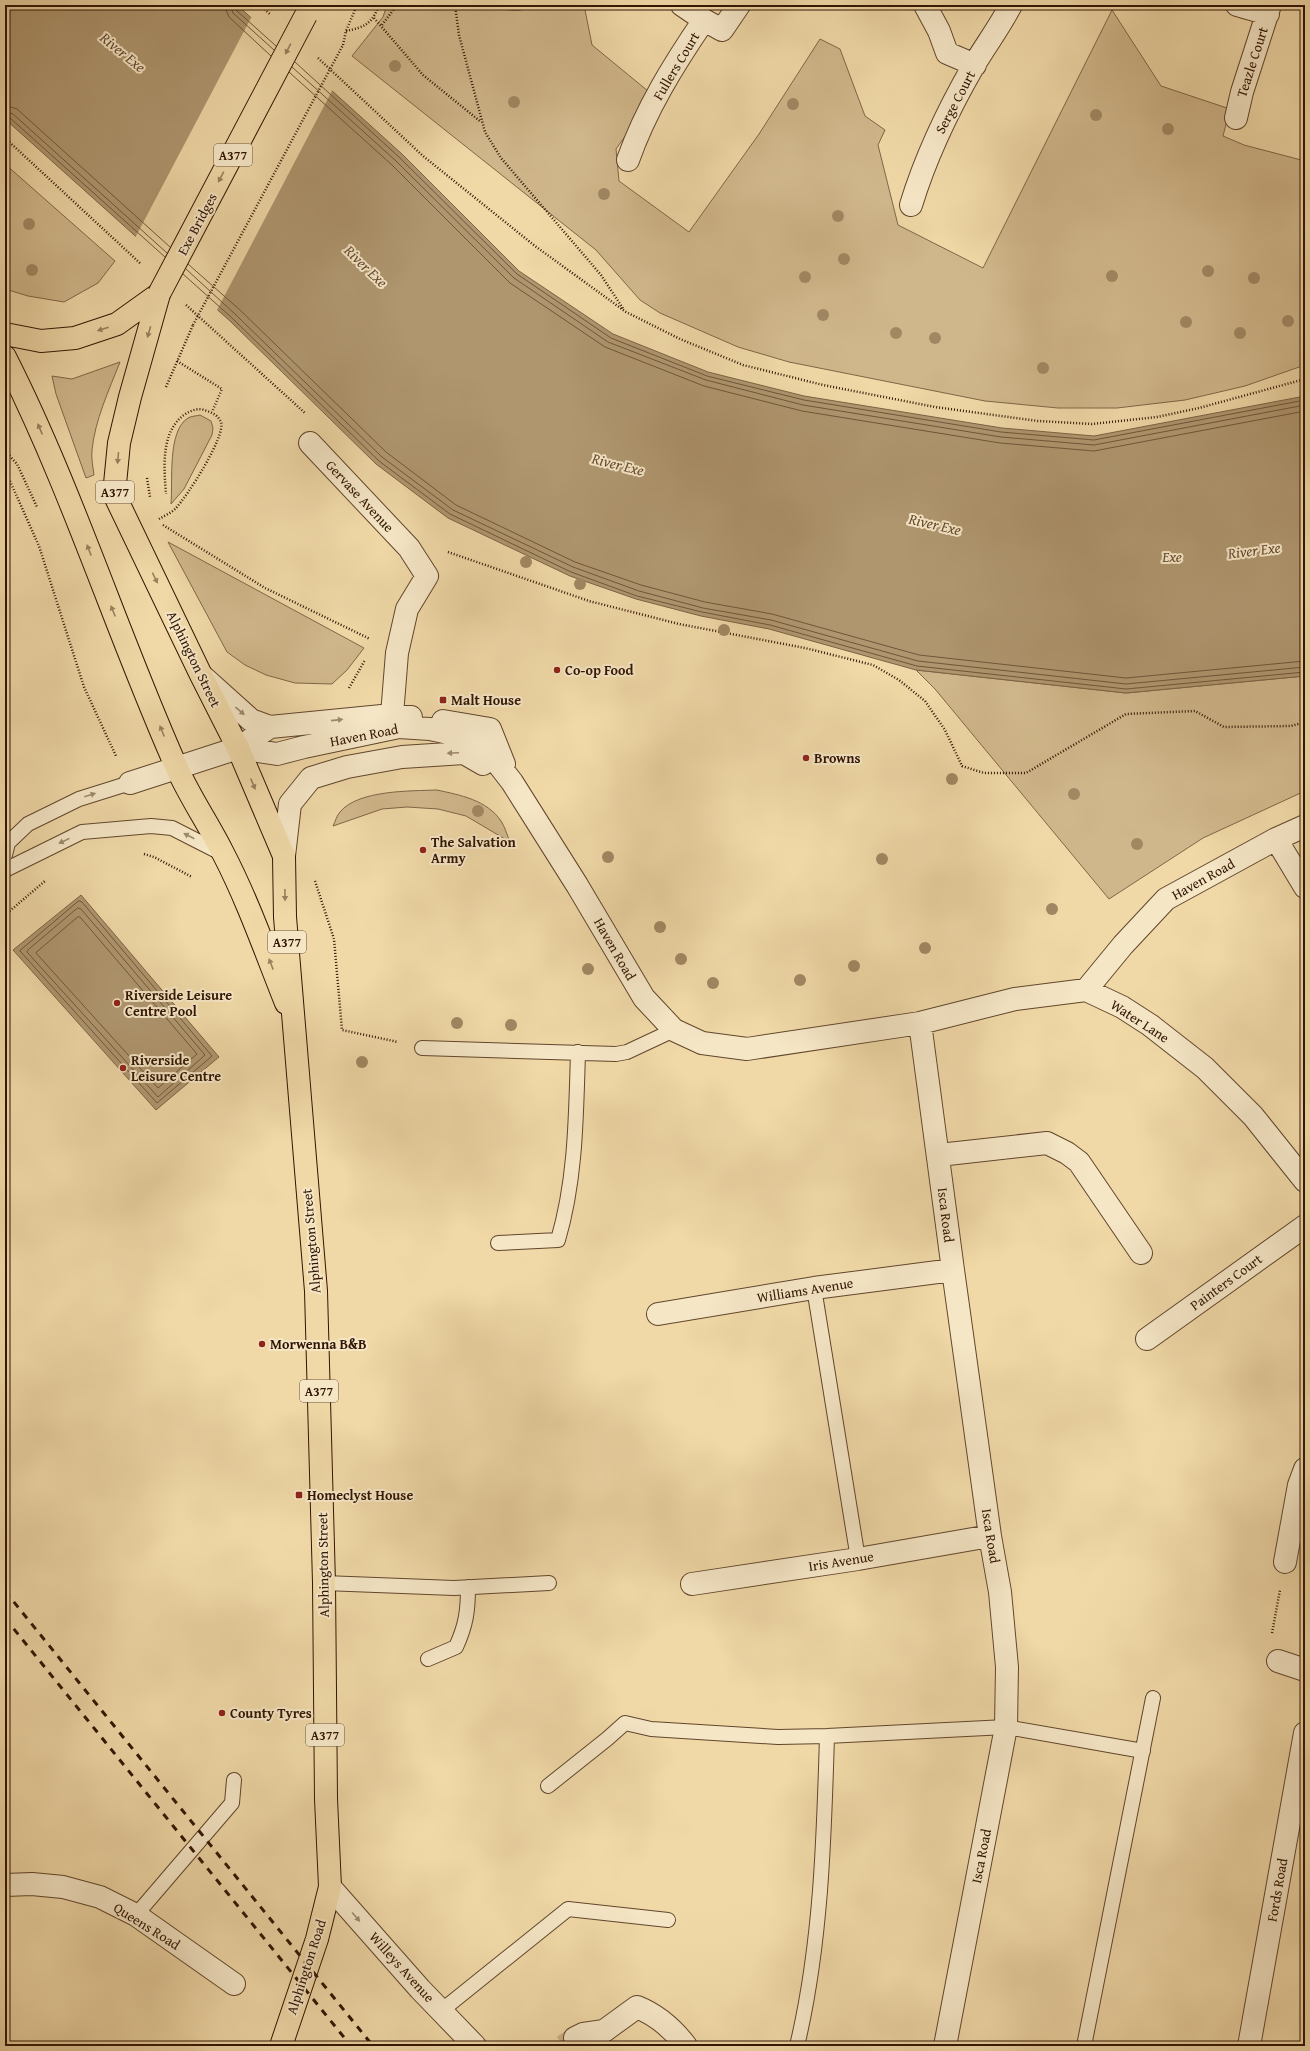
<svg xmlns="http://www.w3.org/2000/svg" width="1310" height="2051" font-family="'Gentium Book Plus',serif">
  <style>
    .green { fill: #d0b78b; stroke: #806647 }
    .water { fill: #af966f; stroke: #7d6244 }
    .pier { fill: #f0d8a7 }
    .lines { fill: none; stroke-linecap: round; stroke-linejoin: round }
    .shore { stroke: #705639; stroke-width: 1 }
    .street-tunnel { stroke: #cab186; stroke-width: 22; stroke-dasharray: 22 11; stroke-linecap: butt }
    .lane-casing { stroke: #61462c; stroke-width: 16 }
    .street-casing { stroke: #61462c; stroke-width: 24 }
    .highway-casing { stroke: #311503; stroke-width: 24 }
    .path { stroke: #311503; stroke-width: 2.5; stroke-dasharray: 1 2; stroke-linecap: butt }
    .lane { stroke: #f5e6c6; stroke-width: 14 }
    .street { stroke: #f5e6c6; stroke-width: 22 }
    .highway { stroke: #f0d8a7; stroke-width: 22 }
    .rail { stroke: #311503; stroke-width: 3; stroke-dasharray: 7 7; stroke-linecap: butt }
    .highway-bridge-casing { stroke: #311503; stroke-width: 24; stroke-linecap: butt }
    .path-bridge { stroke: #311503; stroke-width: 2.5; stroke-dasharray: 1 2; stroke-linecap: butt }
    .highway-bridge { stroke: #f0d8a7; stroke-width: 22 }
    .tree { fill: #a18863 }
    .oneway { fill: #9a805d }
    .oneway2 { fill: #9d886e }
    .poi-dot { fill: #8f2418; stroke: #f5e6c6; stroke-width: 1.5 }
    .labels { text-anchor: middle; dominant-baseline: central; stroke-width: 4; stroke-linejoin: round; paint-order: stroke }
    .shield { fill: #f5e6c6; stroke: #6c543e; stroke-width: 1 }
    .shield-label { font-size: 13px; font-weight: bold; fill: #311503 }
    .street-label { font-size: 14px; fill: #311503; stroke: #f5e6c6 }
    .poi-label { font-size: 14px; font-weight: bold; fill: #311503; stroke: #f5e6c6; text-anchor: start }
    .water-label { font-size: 15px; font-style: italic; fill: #63492e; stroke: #f5e6c6 }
  </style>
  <rect width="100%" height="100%" fill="#f0d8a7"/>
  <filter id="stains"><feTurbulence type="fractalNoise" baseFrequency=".005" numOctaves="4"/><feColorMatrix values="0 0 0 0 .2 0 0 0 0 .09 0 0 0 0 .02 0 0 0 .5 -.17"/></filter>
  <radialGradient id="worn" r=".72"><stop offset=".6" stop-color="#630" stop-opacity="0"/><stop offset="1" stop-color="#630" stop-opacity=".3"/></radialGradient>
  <path class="green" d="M387,5C418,5 454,2 484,5C499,7 519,16 532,5H584L592,45L654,96L616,149L619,181L689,232L759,134L820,39L840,49L865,116L885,130L878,145L898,225L983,268L1112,10L1161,86L1230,109L1223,136L1244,145L1305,161V365L1245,386L1185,400L1117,408H1058L985,401L789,362L738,347L660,313L640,300L596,250L352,56L383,17Z
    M5,164L115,261L98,283L64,302L28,296L5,289Z
    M120,362C109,390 95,420 92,450C91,458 93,467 94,475L86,478L56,394L52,376L72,379Z
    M200,415L211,421L213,428L212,435L184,489L171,504C173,482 167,431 188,418C191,416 197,416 200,415Z
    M168,542L364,648L347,670L332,684L295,683L266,675L245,665L227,652Z
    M916,670L1126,693L1305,676V791L1203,838L1109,899L935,689Z
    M437,790C460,795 487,800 501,821C505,827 507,835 510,842L466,816L438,809L407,807L382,809L333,826C335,822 337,815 340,812C358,790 410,791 437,790Z"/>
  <path class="water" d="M5,5H237L402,154L519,271L613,334L708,372L804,396L1002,428L1094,436L1305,396V676L1126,693L916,670L769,629L701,616L636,599L570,576L448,518L376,464L230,321L5,119Z
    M81,895L219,1057L156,1110L13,950Z"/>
  <path class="pier" d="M252,16L333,89L216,312L135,238Z"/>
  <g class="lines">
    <path class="shore" d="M224,5L229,17L271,56
      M230,5L233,13L274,50
      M235,5L236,10L276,46
      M295,62L399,157L517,274L611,338L707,376L804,400L1001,432L1094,440L1305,400
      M292,67L396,161L514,278L608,342L706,380L803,405L1001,437L1094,445L1305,405
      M289,72L392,165L510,283L605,347L704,386L802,411L1000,443L1094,451L1305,411
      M5,105L17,109L170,247
      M5,111L13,114L167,253
      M5,116L9,117L165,257
      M188,264L240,310L386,452L456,505L575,562L641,585L705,602L772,614L919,655L1126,678L1305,661
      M186,269L236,315L382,457L453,510L573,567L639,591L703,608L771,620L918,661L1126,684L1305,667
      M183,274L232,318L379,461L450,514L571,572L637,596L702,612L770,625L917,666L1126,689L1305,672
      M79,901L82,902L212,1056L157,1103L20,951Z
      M78,908L81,909L205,1055L158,1097L27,952L28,950Z
      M78,917H80L197,1054L158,1088L36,953Z"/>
    <path class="street-tunnel" d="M563,2046L575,2038"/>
    <g class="lane-casing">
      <path id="lane" d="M5,855L8,843L28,824L79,799L130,783
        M5,870L82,832L151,826L172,828L223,854
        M422,1048L616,1054L627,1052L674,1030
        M498,1243L558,1240C576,1179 576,1115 578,1052
        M814,1288L858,1559
        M324,1583L454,1588L549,1583
        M428,1659L456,1647C466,1625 468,1611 468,1587
        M548,1786L607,1739L625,1723L651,1729L778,1737L827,1736L1006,1727L1143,1751
        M136,1915L232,1803L234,1780
        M441,2011L568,1909L668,1920
        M797,2046C821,1945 824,1840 827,1736
        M1084,2046L1153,1698"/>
    </g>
    <g class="street-casing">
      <path id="street" d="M682,5L704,20
        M925,5L939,31L947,53L975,65
        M1237,5L1268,14
        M1236,118L1242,92L1270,5
        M628,160C646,109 674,64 704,20L722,30L739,5
        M911,205C926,156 948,110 974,65C986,45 1000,26 1011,5
        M310,443L409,548L427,576L407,609L397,653L392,715
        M202,676L251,720L270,727
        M443,721L490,729L504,764
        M238,748L277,754L304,747L399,727L430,729L453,734L488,751L512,782L577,885L644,998L674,1030L702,1043L747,1049L920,1023L1015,999L1086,990L1122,1007L1150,1025L1205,1068L1253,1116L1305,1181
        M130,783L238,748L270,727L392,715L411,717
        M1276,839L1305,887
        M284,856L290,804L311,778L347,767L402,757L464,753L483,764
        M1086,990L1123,945L1166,899L1276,839L1305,826
        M920,1023L953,1270L990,1536L1000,1592L1007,1667L1006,1727L945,2046
        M939,1155L1047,1143L1067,1153L1079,1162L1141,1253
        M658,1314L814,1288L953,1270
        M1147,1339L1305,1226
        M1285,1562L1299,1485L1305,1469
        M692,1584L858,1559L990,1536
        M1278,1661L1305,1670
        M5,1885L32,1884L63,1887L100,1897L136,1915L234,1984
        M330,1887L420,1989L475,2046
        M575,2038L583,2034L604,2031L637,2007C657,2015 673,2029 686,2046
        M1249,2046L1305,1733"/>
    </g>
    <g class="highway-casing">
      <path id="highway" d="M159,294L130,397L119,443L114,494L201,675L238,748L284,856L285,917L316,1291L324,1583L326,1799L330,1887L317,1939L281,2046
        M5,334L41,341L75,338L117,324L159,294
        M5,357C72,489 116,631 176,766C189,796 208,823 223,853C248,901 266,953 286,1003"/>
    </g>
    <path class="path" d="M260,5L271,15
      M455,5L459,35L485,132L501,158L601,275L624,310
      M374,18L423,75L481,122
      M382,25L397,5
      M346,31C365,27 372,24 379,5
      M343,45L346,31L357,5
      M318,58L423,156L535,246L626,312L680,339L743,365L823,385L935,407L1038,421L1092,424L1157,417L1199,408L1305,379
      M5,138L141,264
      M186,305L305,413
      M177,361L222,389L212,412
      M166,387L193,325
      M5,448L7,453L17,464L37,507
      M5,466L7,454
      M5,470L39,546L84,687L116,756
      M147,478L150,497
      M159,519C164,516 171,513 175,509C187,497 226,436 221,422C218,415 211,412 204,410C199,408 192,410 187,413C160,429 164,468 166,494
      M163,525L265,588L370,639
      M448,552L589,601L679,624L805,648L873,665L899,680L925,701L945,730L962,766L984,773H1026L1126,714L1195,711L1224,727L1291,726L1305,722
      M349,688L365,660
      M144,854L154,857L192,877
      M315,881L334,939L342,1030L398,1042
      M5,915L45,881
      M1272,1633L1280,1590"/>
    <use href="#lane" class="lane"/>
    <use href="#street" class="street"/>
    <use href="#highway" class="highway"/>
    <path class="rail" d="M5,1591L373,2046
      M5,1618L351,2046"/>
    <g class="highway-bridge-casing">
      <path id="highway-bridge" d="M159,294L306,15"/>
    </g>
    <path class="path-bridge" d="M193,325L343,45"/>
    <use href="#highway-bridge" class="highway-bridge"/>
  </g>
  <g class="tree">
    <circle cx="395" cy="66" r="6"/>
    <circle cx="514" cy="102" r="6"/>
    <circle cx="793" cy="104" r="6"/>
    <circle cx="1096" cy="115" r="6"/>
    <circle cx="1168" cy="129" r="6"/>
    <circle cx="604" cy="194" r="6"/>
    <circle cx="838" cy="216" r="6"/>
    <circle cx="29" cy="224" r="6"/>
    <circle cx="844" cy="259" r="6"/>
    <circle cx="32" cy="270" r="6"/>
    <circle cx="1208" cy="271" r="6"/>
    <circle cx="1112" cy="276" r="6"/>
    <circle cx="805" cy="277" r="6"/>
    <circle cx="1254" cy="278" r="6"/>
    <circle cx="823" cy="315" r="6"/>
    <circle cx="1288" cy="321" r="6"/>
    <circle cx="1186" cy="322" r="6"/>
    <circle cx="896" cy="333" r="6"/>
    <circle cx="1240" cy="333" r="6"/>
    <circle cx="935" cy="338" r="6"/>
    <circle cx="1043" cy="368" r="6"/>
    <circle cx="526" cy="562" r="6"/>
    <circle cx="580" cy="584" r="6"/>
    <circle cx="724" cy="630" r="6"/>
    <circle cx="952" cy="779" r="6"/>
    <circle cx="1074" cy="794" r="6"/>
    <circle cx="478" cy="811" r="6"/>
    <circle cx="1137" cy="844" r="6"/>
    <circle cx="608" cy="857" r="6"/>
    <circle cx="882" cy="859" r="6"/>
    <circle cx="1052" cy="909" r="6"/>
    <circle cx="660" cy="927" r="6"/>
    <circle cx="925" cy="948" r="6"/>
    <circle cx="681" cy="959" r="6"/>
    <circle cx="854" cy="966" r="6"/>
    <circle cx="588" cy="969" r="6"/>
    <circle cx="800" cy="980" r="6"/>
    <circle cx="713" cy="983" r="6"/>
    <circle cx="457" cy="1023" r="6"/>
    <circle cx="511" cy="1025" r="6"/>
    <circle cx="362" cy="1062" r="6"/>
  </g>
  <defs><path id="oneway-solid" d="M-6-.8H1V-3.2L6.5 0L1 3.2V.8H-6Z"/></defs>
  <g class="oneway">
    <use href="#oneway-solid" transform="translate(288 49) rotate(118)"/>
    <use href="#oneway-solid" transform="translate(221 177) rotate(118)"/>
    <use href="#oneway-solid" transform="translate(103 329) rotate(162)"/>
    <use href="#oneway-solid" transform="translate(149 332) rotate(106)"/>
    <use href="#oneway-solid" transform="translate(40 429) rotate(-113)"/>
    <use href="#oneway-solid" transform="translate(118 458) rotate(95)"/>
    <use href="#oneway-solid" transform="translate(89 550) rotate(-111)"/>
    <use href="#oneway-solid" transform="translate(155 578) rotate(64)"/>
    <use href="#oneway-solid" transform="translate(113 611) rotate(-112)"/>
    <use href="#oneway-solid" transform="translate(162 731) rotate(-112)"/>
    <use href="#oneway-solid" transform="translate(253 784) rotate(67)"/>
    <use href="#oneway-solid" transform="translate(285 895) rotate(89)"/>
    <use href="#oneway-solid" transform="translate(271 964) rotate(-111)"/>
  </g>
  <g class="oneway2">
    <use href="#oneway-solid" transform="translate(240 711) rotate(41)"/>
    <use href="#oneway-solid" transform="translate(337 720) rotate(-6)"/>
    <use href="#oneway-solid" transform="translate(453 753) rotate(177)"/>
    <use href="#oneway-solid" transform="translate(90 795) rotate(-17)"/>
    <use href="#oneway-solid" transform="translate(189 836) rotate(-153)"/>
    <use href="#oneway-solid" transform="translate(64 841) rotate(154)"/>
    <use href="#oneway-solid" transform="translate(356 1917) rotate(49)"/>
  </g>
  <g class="poi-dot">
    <circle cx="557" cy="670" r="4"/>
    <rect x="439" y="696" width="8" height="8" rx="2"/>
    <circle cx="806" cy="758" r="4"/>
    <circle cx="423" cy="850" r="4"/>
    <circle cx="117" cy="1003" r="4"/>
    <circle cx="123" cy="1068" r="4"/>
    <circle cx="262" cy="1344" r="4"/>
    <rect x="295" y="1491" width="8" height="8" rx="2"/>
    <circle cx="222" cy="1713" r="4"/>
  </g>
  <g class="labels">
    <g class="shield">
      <rect x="214" y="144" width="38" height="22" rx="3"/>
      <rect x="96" y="481" width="38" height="22" rx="3"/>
      <rect x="268" y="931" width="38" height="22" rx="3"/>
      <rect x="300" y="1380" width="38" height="22" rx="3"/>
      <rect x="306" y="1724" width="38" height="22" rx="3"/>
    </g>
    <g class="shield-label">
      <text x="233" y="155">A377</text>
      <text x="115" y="492">A377</text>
      <text x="287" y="942">A377</text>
      <text x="319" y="1391">A377</text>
      <text x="325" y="1735">A377</text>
    </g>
    <g class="street-label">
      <text transform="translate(1252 62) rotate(-72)">Teazle Court</text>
      <text transform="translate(676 66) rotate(-59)">Fullers Court</text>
      <text transform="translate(955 102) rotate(-62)">Serge Court</text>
      <text transform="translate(197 224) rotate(-62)">Exe Bridges</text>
      <text transform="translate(360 496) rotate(47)">Gervase Avenue</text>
      <text transform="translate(194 659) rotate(64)">Alphington Street</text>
      <text transform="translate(364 735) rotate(-11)">Haven Road</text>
      <text transform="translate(1203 879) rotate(-29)">Haven Road</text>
      <text transform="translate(615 949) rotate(60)">Haven Road</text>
      <text transform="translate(1140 1021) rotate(33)">Water Lane</text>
      <text transform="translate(946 1215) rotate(83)">Isca Road</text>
      <text transform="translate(311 1241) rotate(-95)">Alphington Street</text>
      <text transform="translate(1226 1282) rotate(-36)">Painters Court</text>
      <text transform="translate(805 1290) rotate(-9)">Williams Avenue</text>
      <text transform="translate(991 1536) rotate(81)">Isca Road</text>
      <text transform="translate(841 1561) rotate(-9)">Iris Avenue</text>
      <text transform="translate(323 1565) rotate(-91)">Alphington Street</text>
      <text transform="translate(981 1856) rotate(-79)">Isca Road</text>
      <text transform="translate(1277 1890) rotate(-80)">Fords Road</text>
      <text transform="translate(147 1926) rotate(32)">Queens Road</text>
      <text transform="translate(306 1967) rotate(-72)">Alphington Road</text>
      <text transform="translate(402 1967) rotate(48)">Willeys Avenue</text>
    </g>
    <g class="poi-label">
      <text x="565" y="670">Co-op Food</text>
      <text x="451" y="700">Malt House</text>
      <text x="814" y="758">Browns</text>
      <text x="431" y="842">The Salvation<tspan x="431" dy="16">Army</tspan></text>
      <text x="125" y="995">Riverside Leisure<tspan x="125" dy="16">Centre Pool</tspan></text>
      <text x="131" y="1060">Riverside<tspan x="131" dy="16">Leisure Centre</tspan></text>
      <text x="270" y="1344">Morwenna B&amp;B</text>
      <text x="307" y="1495">Homeclyst House</text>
      <text x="230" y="1713">County Tyres</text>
    </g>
    <g class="water-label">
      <text transform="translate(123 52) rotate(39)">River Exe</text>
      <text transform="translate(366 266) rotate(44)">River Exe</text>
      <text transform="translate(618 464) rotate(14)">River Exe</text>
      <text transform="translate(935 524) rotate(13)">River Exe</text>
      <text transform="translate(1254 550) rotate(-7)">River Exe</text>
      <text x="1172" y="556">Exe</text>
    </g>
  </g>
  <rect width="1310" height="2051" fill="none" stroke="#f0d8a7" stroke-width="20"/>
  <rect x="6" y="6" width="1298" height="2039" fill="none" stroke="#311503" stroke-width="2"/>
  <rect x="10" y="10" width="1290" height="2031" fill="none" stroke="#311503"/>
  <rect width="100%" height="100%" filter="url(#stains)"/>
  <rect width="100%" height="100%" fill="url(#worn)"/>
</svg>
